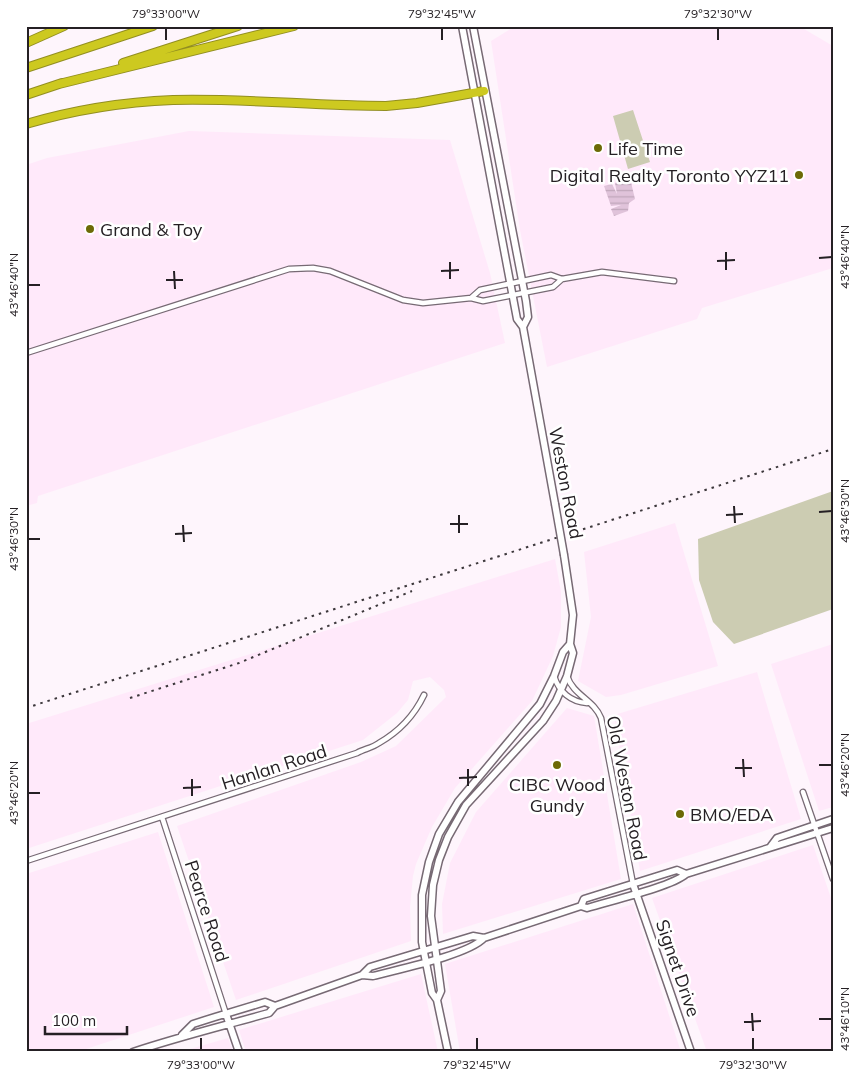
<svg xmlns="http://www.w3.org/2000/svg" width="859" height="1078" font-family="Mulish,sans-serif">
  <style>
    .built { fill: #ffe9fa }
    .pitch { fill: #ccccb2 }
    .water { fill: url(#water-rules) }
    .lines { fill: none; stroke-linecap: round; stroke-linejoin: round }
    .street-casing { stroke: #776a74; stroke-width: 7 }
    .secondary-casing { stroke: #776a74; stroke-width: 9 }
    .highway-casing { stroke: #928e21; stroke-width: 10 }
    .street { stroke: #fff; stroke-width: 4.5 }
    .secondary { stroke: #fff; stroke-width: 6 }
    .highway { stroke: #cdc920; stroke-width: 8 }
    .rail { stroke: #3d383c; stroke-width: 2; stroke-dasharray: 2.5 5; stroke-linecap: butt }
    .secondary-bridge-casing { stroke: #776a74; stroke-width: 9; stroke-linecap: butt }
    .secondary-bridge { stroke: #fff; stroke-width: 6 }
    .ticks { fill: none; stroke: #252024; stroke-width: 2 }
    .poi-dot { fill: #6c6a06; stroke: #fff; stroke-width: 2 }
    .labels { text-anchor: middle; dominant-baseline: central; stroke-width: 5; stroke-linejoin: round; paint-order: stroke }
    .poi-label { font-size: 18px; fill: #252024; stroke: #fff; text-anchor: start }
    .street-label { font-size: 18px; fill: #252024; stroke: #fff }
    .neatline { fill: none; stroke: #252024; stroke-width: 2 }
    .ticks-label { font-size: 12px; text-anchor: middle; fill: #252024 }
  </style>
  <defs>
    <pattern id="water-rules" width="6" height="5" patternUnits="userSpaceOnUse" patternTransform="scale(1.25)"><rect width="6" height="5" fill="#e0c3da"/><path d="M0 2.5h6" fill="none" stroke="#c0a7bb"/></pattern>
  </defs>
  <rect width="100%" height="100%" fill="#fef5fc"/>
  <path class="built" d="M515,26H799L833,46V268L702,308L697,319L547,367L520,230L491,41Z
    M189,131L450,140L490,273L505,343L38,496L37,503L26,506V165L47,158Z
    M675,523L718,666L621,695L606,697L578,681L591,617L584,552Z
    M555,559L561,592V627L553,656L532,701L455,788L432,827L416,864L413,876L410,907L411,941L236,1000L177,826L361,762L396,746L446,697L444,690L430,677L413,681L408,700L397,713L363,740L26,849V724Z
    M833,644V807L819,811L771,664Z
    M757,672L801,819L640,871L614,715Z
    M567,708L594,716L621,879L443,934L442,904L450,863L476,812Z
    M158,832L214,1007L77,1052H26V874Z
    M813,845L833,904V1052H707L652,898Z
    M633,904L681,1052H460L445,964Z
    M421,974L438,1052H246L239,1030Z
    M228,1038L233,1052H180Z"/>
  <path class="pitch" d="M633,110L650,162L628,169L613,116Z
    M833,491V609L734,644L713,622L699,580L698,539Z"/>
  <path class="water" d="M630,178L635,199L629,203L628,211L614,216L611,209L621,205L611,206L604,186L612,184L617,194L615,183Z"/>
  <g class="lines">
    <g class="street-casing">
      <path id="street" d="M471,298L480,290L551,275L562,279L602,272L674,281
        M26,353L289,269L313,268L330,271L403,300L423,303L471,298L483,301L553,287L562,279
        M554,676C559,692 571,702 587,703
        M567,676C573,695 594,700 601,718L633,884
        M803,792L833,879
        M162,817L226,1014
        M26,861L357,753C364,749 372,748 379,743C400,731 414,716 424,695"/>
    </g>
    <g class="secondary-casing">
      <path id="secondary" d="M462,26L517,319L523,327L555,504
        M473,26L526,301L528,317L523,327
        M771,846L777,838L833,819
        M633,884L691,1052
        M581,906L584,899L677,870L686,874
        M362,975L373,976C399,969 468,955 484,938
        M437,1000L441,991L431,916L433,885L439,860L448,837L466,805L543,721L556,701L567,676L573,653L570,644L573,615L564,555
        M226,1014L239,1052
        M182,1035L193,1024L215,1017L265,1002L275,1006
        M133,1052C178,1037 223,1026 269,1013L275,1006L362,975L370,967L473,936L484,938L581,906L587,908C609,901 671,887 686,874L833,828
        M448,1052L437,1000L432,993L422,942V895L429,862L439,834L458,802L540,704L554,676L563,652L570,644"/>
    </g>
    <g class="highway-casing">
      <path id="highway" d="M26,43L64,26
        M123,63L238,26
        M26,68L153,26
        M59,84L294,26
        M26,95L62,83
        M26,124C74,110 123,102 173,100C244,98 315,106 386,106L417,103L484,91"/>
    </g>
    <use href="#street" class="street"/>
    <use href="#secondary" class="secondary"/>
    <use href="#highway" class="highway"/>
    <path class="rail" d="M130,698L239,663L412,591
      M26,708L833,449"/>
    <g class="secondary-bridge-casing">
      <path id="secondary-bridge" d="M555,504L564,555"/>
    </g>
    <use href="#secondary-bridge" class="secondary-bridge"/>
  </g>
  <path class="ticks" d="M166,28V40M442,28V40M718,28V40M726,252V270M819,258L832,257M717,261L735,260M450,262V279M174,271L175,289M441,271L459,270M166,280H183M28,285H40M734,506L735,523M819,512L832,511M459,515V533M726,515L743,514M450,524H468M183,525L184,542M175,534L192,533M28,539H40M743,759L744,777M819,765H832M735,768H752M468,769V786M459,778L477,777M192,779V796M183,788L201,787M28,793H40M752,1013L753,1031M819,1019H832M744,1022L761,1021M201,1038V1050M477,1038V1050M753,1038V1050"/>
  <g class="poi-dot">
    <circle cx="598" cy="148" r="5"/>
    <circle cx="799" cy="175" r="5"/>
    <circle cx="90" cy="229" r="5"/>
    <circle cx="557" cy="765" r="5"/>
    <circle cx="680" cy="814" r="5"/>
  </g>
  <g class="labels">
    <g class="poi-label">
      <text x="608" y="148">Life Time</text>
      <text x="789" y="175" text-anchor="end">Digital Realty Toronto YYZ11</text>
      <text x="100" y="229">Grand &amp; Toy</text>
      <text x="557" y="784" text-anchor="middle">CIBC Wood<tspan x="557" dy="21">Gundy</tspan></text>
      <text x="690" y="814">BMO/EDA</text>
    </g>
    <g class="street-label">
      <text transform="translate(566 483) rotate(79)">Weston Road</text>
      <text transform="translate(274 767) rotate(-18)">Hanlan Road</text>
      <text transform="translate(627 788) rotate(79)">Old Weston Road</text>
      <text transform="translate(207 911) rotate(72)">Pearce Road</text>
      <text transform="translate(678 968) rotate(71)">Signet Drive</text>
    </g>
  </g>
  <rect width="859" height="1078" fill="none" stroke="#ffffff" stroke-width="55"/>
  <path d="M45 1026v8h82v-8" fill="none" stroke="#252024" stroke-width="2.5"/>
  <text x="52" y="1026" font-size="15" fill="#252024" stroke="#ffffff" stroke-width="4" paint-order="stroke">100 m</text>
  <rect x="28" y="28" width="804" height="1022" class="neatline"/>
  <g class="ticks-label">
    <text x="166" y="18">79°33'00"W</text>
    <text x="442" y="18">79°32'45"W</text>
    <text x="718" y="18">79°32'30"W</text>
    <text transform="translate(845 257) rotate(-90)" y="4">43°46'40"N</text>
    <text transform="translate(14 285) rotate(-90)" y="4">43°46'40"N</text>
    <text transform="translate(845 511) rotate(-90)" y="4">43°46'30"N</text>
    <text transform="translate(14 539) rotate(-90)" y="4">43°46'30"N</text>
    <text transform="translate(845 765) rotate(-90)" y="4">43°46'20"N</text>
    <text transform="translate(14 793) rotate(-90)" y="4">43°46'20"N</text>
    <text transform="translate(845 1019) rotate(-90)" y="4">43°46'10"N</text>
    <text x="201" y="1069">79°33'00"W</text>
    <text x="477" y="1069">79°32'45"W</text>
    <text x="753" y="1069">79°32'30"W</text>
  </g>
</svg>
